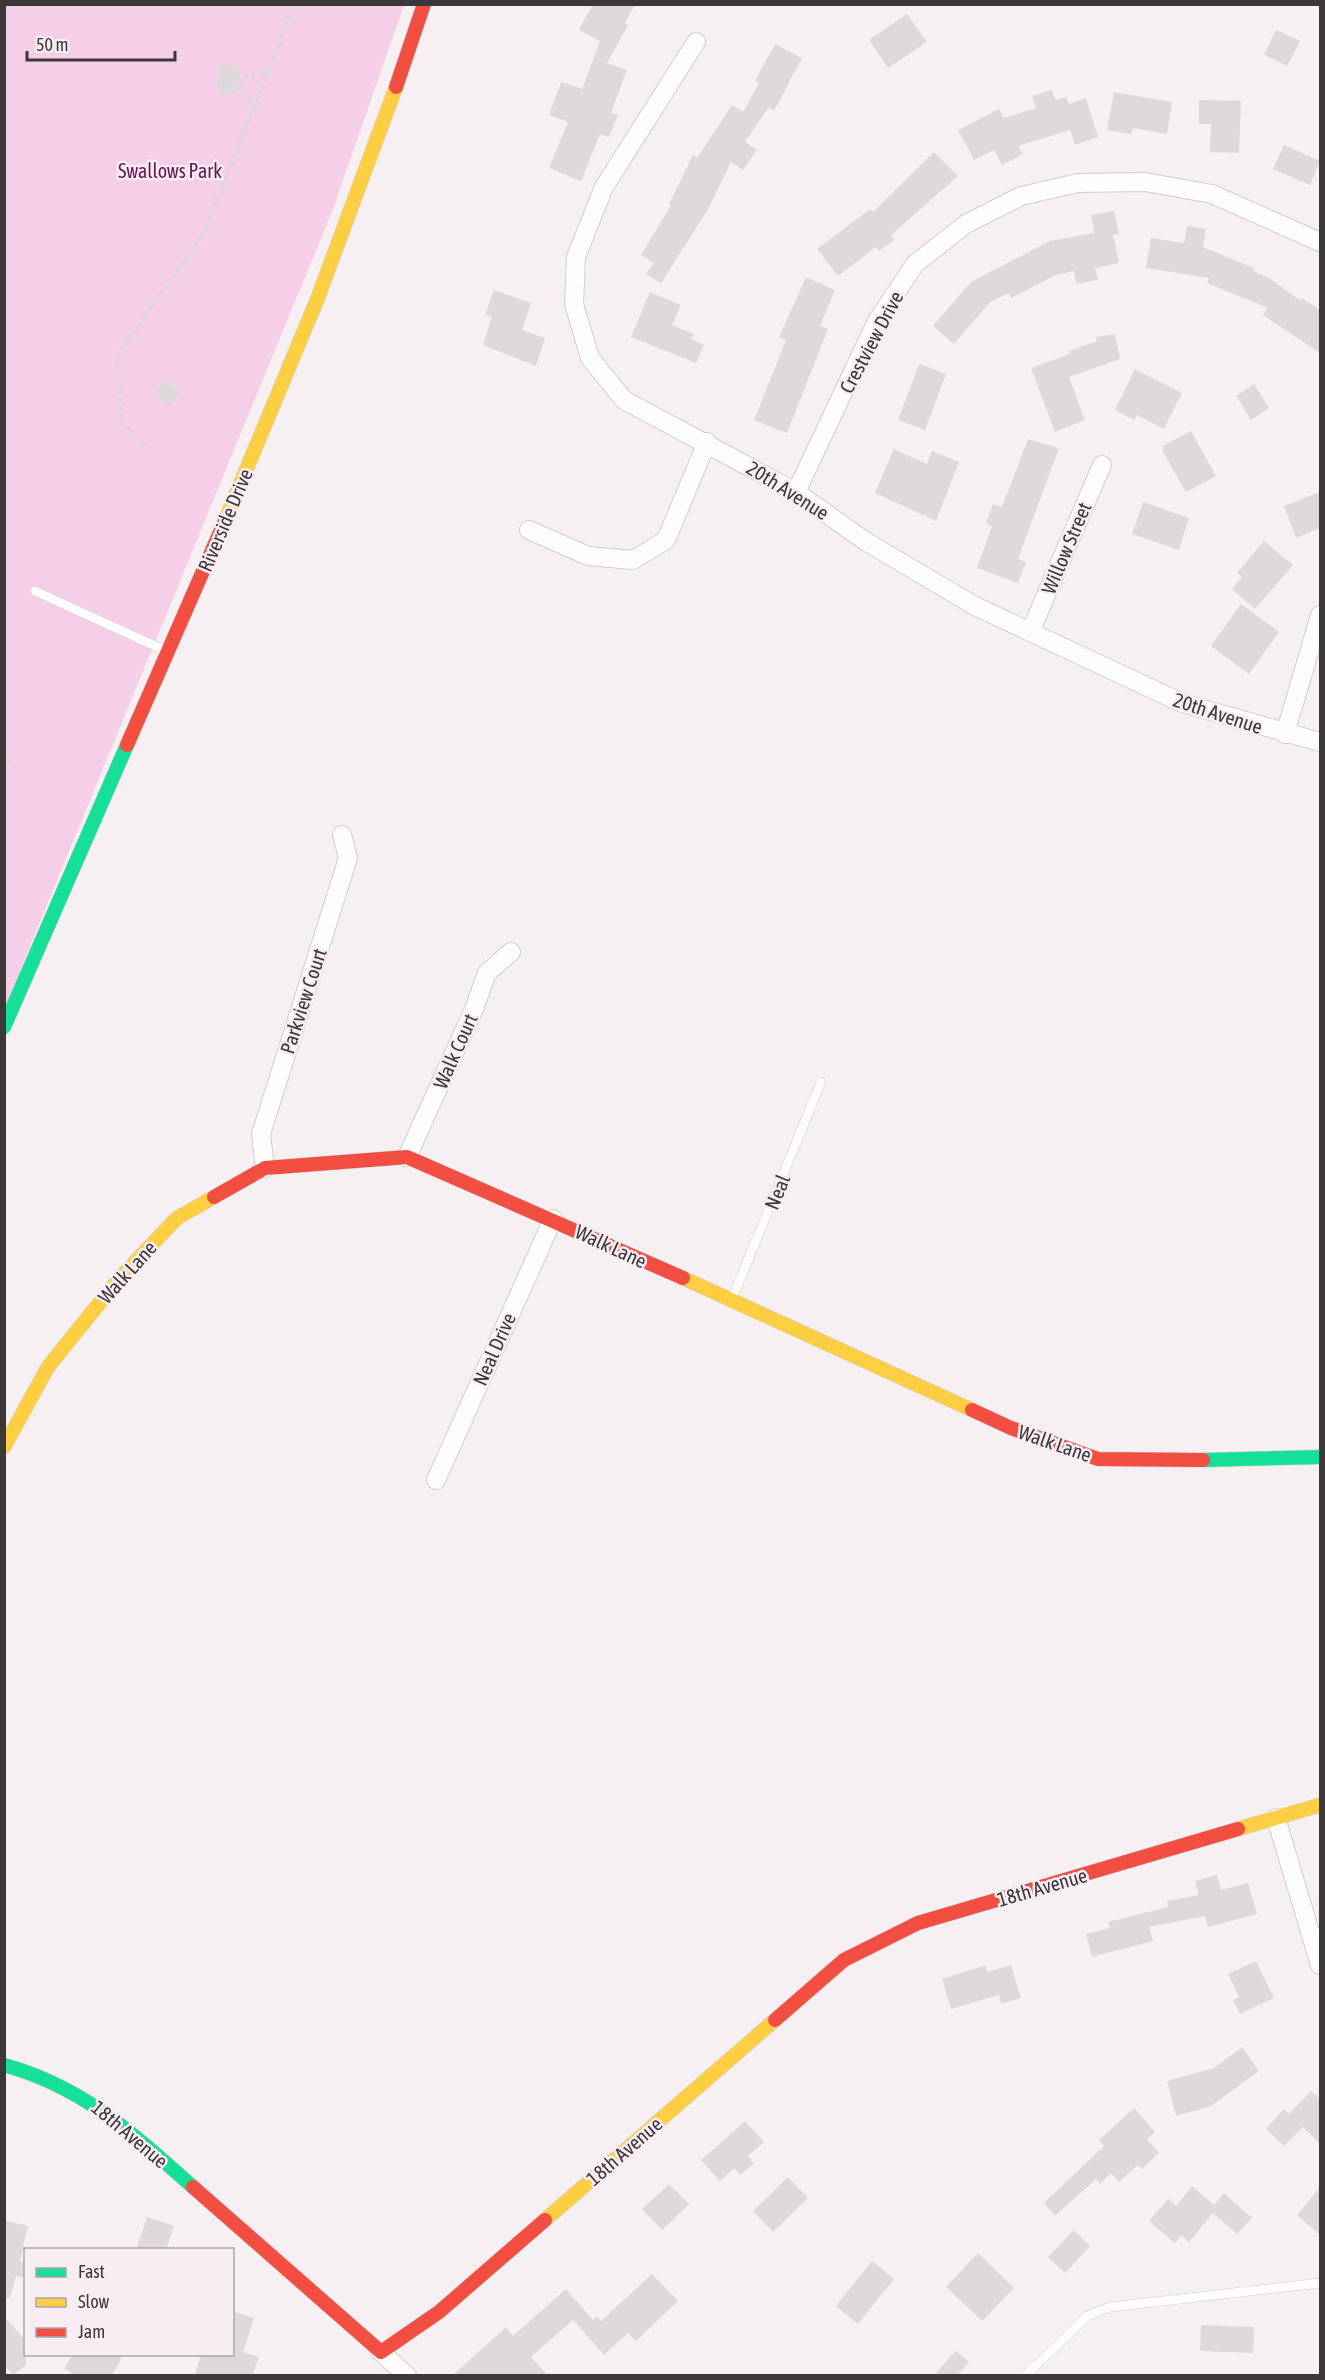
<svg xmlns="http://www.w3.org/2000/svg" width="1325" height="2380" font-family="'Asap Condensed',sans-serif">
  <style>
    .green { fill: #f5cee7 }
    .building { fill: #ddd9db }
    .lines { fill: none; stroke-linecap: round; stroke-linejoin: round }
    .lane-casing { stroke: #d2cdcf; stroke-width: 10 }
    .street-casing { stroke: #d2cdcf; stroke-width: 20 }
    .fast-casing { stroke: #d2cdcf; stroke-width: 15 }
    .slow-casing { stroke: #d2cdcf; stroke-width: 15 }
    .jam-casing { stroke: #d2cdcf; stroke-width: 15 }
    .path { stroke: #dad8da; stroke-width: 4; stroke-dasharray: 4.5 3; stroke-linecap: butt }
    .lane { stroke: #fefdfd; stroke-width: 9 }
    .street { stroke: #fefdfd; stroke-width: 18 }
    .fast { stroke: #16e098; stroke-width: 14 }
    .slow { stroke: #ffcf43; stroke-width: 14 }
    .jam { stroke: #f24e42; stroke-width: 14 }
    .labels { text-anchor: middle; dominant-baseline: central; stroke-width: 5; stroke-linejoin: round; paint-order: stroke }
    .park-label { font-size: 20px; fill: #6a1255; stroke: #f9edf4 }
    .street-label { font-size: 20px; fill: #3c383a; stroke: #f9edf4 }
  </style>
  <rect width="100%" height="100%" fill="#f6f0f3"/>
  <path class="green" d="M5,5H404L333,209L5,1007Z"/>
  <path class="building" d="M593,4H635L625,23L628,25L607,63L627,70L611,113L618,115L609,137L600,134L581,181L549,168L568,122L549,115L561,82L582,89L600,41L579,30Z
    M907,14L927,42L888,68L869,40Z
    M1276,30L1300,41L1287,66L1264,55Z
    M775,44L802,58L774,111L768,108L745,142L757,150L743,170L731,162L707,211L661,283L646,274L654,263L641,255L671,205L669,204L693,155L697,158L732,105L743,112L759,83L755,81Z
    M220,64L240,66L237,94L217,92Z
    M1052,90L1055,100L1066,97L1069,104L1086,98L1098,137L1075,145L1070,130L1018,146L1023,154L1002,165L994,150L974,160L958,130L999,109L1004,118L1036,108L1032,96Z
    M1114,92L1172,102L1167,134L1133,128L1131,134L1107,130Z
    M1199,100L1241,101L1239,153L1210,152L1211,124H1199Z
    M1284,145L1320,161L1310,185L1273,169Z
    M934,152L958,176L891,235L894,240L879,251L876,247L838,276L817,249L870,209L873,212Z
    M1114,211L1119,234L1113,235L1119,263L1095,268L1098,280L1076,284L1074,271L1056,275L1011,298L1009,293L990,302L954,344L933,326L971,282L1050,241L1094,233L1091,215Z
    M1187,226L1206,229L1203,247L1254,268L1253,271L1269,278L1300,300L1302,298L1320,310V353L1263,315L1268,308L1207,283L1209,278L1146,268L1151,238L1184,243Z
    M806,277L835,290L820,326L828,329L787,433L754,420L786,340L779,337Z
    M494,290L531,303L522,330L545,338L536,366L483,345L492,317L485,315Z
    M650,292L681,305L672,325L694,334L691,339L704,345L696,363L631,337Z
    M1115,334L1120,359L1069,377L1085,420L1055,432L1031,368L1070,354L1069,351L1097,341L1096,337Z
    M919,364L946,374L925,430L898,420Z
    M1135,369L1182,393L1164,429L1137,415L1134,420L1115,410Z
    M163,379L180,390L170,406L153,395Z
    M1254,384L1269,408L1251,420L1236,396Z
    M1191,431L1216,476L1186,492L1163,452V446Z
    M1028,439L1059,448L1018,559L1026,562L1018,583L977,568L992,526L986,523L993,504L1002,507Z
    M894,449L927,464L932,451L959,462L936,521L875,493Z
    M1320,492V528L1296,538L1284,506Z
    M1143,502L1189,518L1179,550L1132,534Z
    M1264,541L1293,565L1255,609L1232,589L1242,577L1237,573Z
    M1241,604L1279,632L1249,674L1211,646Z
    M1217,1875L1221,1890L1248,1883L1257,1914L1208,1927L1205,1916L1149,1927L1153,1941L1092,1957L1086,1934L1110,1928L1108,1922L1168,1907L1167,1901L1199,1895L1195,1881Z
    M1256,1961L1274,1998L1240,2014L1233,2000L1239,1997L1228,1974Z
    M986,1965L987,1972L1011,1965L1021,1998L1001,2004L999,1995L951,2009L942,1979Z
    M1242,2047L1259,2071L1211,2106L1176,2116L1167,2081L1214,2068Z
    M1311,2091L1320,2099V2144L1303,2127L1284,2146L1266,2129L1284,2109L1289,2114Z
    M1134,2108L1155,2132L1147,2139L1159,2153L1142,2169L1138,2165L1119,2182L1111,2173L1100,2184L1096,2179L1055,2216L1044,2203L1104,2146L1099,2140Z
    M745,2121L764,2142L748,2156L754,2163L740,2175L734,2168L720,2181L701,2160Z
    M788,2177L808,2198L773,2232L753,2211Z
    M669,2184L689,2204L662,2230L642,2209Z
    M1192,2186L1214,2205L1224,2193L1252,2218L1237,2234L1213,2213L1189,2242L1181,2235L1175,2243L1149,2221L1168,2199L1176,2206Z
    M1320,2187V2235L1297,2215Z
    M147,2217L174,2226L166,2250H136Z
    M4,2220L28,2226L20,2261L26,2262V2278L16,2276L10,2298H4Z
    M1074,2230L1090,2246L1065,2273L1048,2257Z
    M978,2253L1014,2288L982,2321L946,2287Z
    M872,2261L894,2279L858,2324L836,2306Z
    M652,2274L678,2301L636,2341L628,2333L604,2355L573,2320L531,2357L548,2376H452L506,2327L513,2336L566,2289L593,2320L597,2316L601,2321Z
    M232,2311L254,2318L243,2352L259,2357L252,2376H194L201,2355H232Z
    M4,2316L26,2341V2365L13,2375L4,2365Z
    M1201,2325L1254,2327L1253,2353L1200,2351Z
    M956,2351L969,2362L957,2376H933Z
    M72,2355H123L112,2376H76L64,2369Z"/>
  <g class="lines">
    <g class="lane-casing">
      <path id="lane" d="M35,591L166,651
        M732,1299L821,1082
        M1025,2376L1087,2316L1110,2307L1320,2283"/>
    </g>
    <g class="street-casing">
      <path id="street" d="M696,42L604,187L576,257L574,304L590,358L624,400L796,492L865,541L975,606L1182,703L1320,742
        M796,492L877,321L915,264L966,224L1021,196L1078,183L1145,182L1212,194L1320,242
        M529,530L588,556L633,560L666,540L707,442
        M1031,630L1102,465
        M1285,734L1320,615
        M407,1157L474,1009L487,973L511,952
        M265,1168L261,1134L348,858L342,835
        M436,1480L553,1219
        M1276,1818L1320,1965
        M381,2352L407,2376"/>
    </g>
    <g class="fast-casing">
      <path id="fast" d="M4,1027L127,745
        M1203,1460L1320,1457
        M4,2065C84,2087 133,2134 193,2187"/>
    </g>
    <g class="slow-casing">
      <path id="slow" d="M224,523L317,300L396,87
        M683,1278L972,1410
        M4,1447L48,1367L118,1280L177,1218L214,1197
        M1238,1829L1320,1805
        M545,2220L775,2020"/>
    </g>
    <g class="jam-casing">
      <path id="jam" d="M396,87L424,4
        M127,745L224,523
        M214,1197L265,1168L407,1157L683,1278
        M972,1410L1011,1428L1098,1459L1203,1460
        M775,2020L844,1960L918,1923L1238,1829
        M193,2187L381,2352L439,2312L545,2220"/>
    </g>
    <path class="path" d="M253,108L239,79L269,68
      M150,450L122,423L116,357L202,236L295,4
      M4,771L10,755"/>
    <use href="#lane" class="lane"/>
    <use href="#street" class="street"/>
    <use href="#fast" class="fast"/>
    <use href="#slow" class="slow"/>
    <use href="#jam" class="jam"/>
  </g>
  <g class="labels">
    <g class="park-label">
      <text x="170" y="170">Swallows Park</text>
    </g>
    <g class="street-label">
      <text transform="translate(871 342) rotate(-62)">Crestview Drive</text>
      <text transform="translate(788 490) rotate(32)">20th Avenue</text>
      <text transform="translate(225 520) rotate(-67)">Riverside Drive</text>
      <text transform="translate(1066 548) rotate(-67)">Willow Street</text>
      <text transform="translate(1218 713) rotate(18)">20th Avenue</text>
      <text transform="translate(303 1001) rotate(-72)">Parkview Court</text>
      <text transform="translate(455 1051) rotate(-66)">Walk Court</text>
      <text transform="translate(777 1192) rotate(-68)">Neal</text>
      <text transform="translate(611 1246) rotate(25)">Walk Lane</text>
      <text transform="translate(127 1272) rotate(-48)">Walk Lane</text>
      <text transform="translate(494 1349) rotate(-66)">Neal Drive</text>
      <text transform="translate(1055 1443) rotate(19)">Walk Lane</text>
      <text transform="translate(1042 1887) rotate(-16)">18th Avenue</text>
      <text transform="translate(130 2134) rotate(40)">18th Avenue</text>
      <text transform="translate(624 2151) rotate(-41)">18th Avenue</text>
    </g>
  </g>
  <rect width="1325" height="2380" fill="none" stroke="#3c383a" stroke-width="12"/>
  <rect x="24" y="2248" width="210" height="108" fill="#f9edf4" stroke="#ada5aa" stroke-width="1.5"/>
  <rect x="36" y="2268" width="30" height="9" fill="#16e098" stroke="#ada5aa" stroke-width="1.5"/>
  <text x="78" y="2278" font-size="18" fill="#3c383a">Fast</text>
  <rect x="36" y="2298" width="30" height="9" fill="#ffcf43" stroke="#ada5aa" stroke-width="1.5"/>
  <text x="78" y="2308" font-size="18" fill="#3c383a">Slow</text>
  <rect x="36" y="2328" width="30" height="9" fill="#f24e42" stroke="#ada5aa" stroke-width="1.5"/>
  <text x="78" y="2338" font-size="18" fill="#3c383a">Jam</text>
  <path d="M27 51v9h148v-9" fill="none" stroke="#3c383a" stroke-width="3"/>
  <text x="36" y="51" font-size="18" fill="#3c383a" stroke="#f9edf4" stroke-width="4.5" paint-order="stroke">50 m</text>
</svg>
